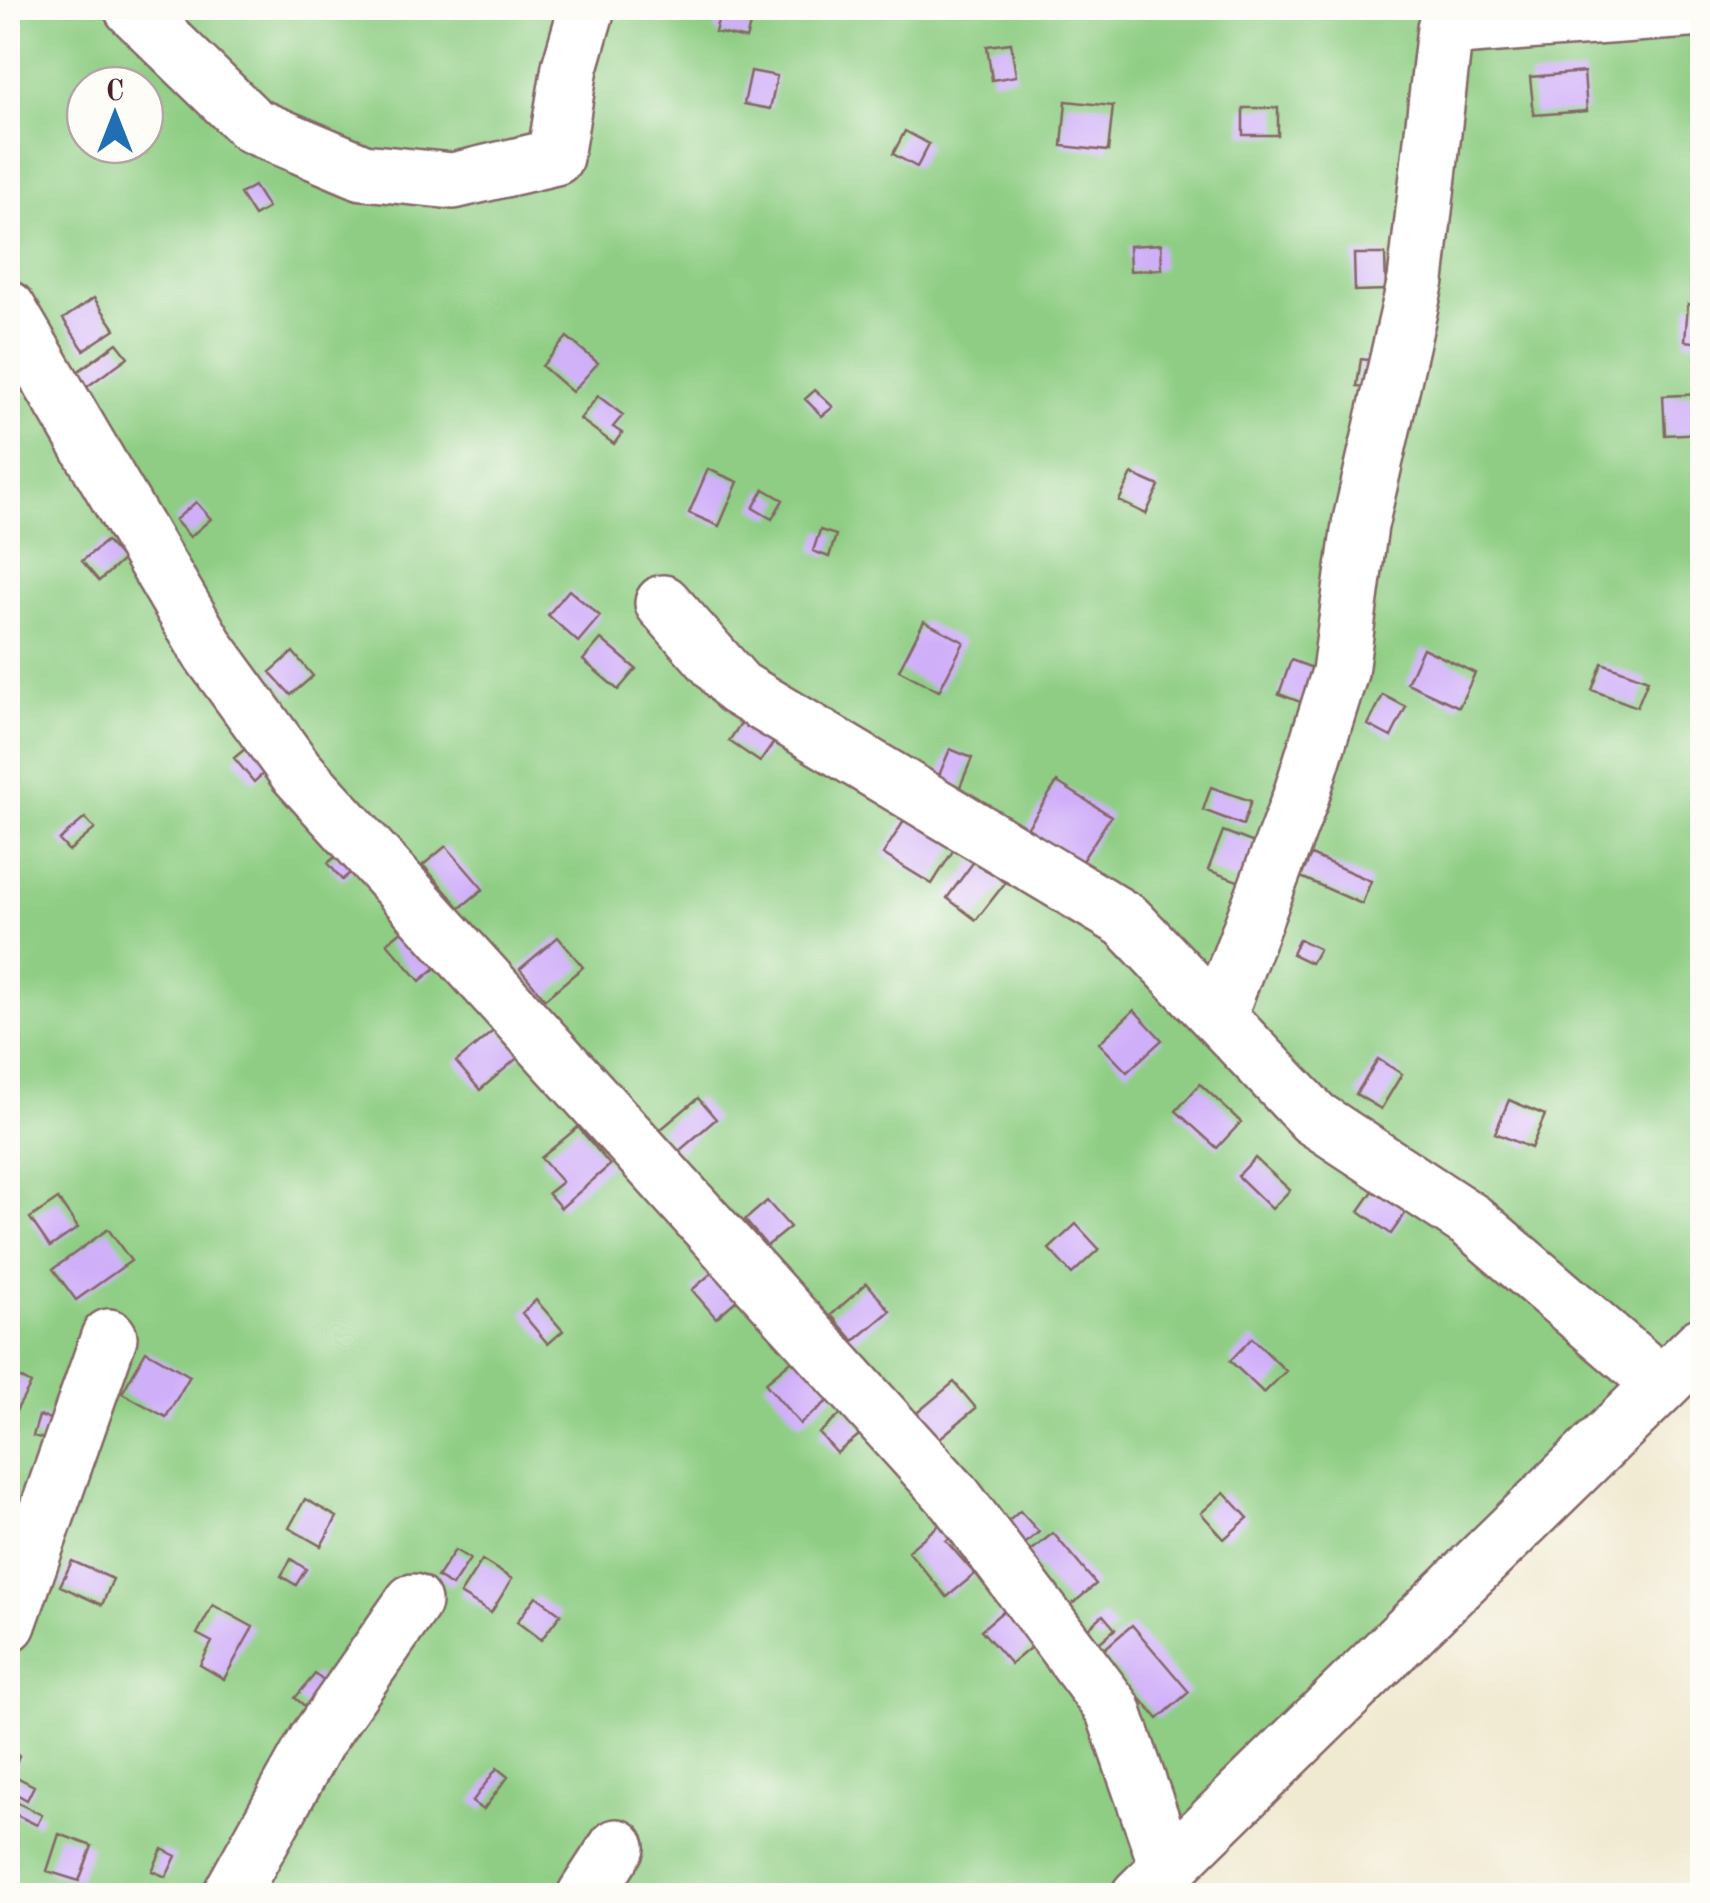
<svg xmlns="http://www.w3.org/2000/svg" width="1710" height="1903" font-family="'Old Standard TT',serif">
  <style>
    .green { fill: #8ecd83; stroke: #6c7657; stroke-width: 2.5; fill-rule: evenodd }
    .building { fill: #d0aff9 }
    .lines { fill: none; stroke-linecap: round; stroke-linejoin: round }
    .minor-casing { stroke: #846665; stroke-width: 60 }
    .minor { stroke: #fff; stroke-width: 55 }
  </style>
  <rect width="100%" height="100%" fill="#fdfcf7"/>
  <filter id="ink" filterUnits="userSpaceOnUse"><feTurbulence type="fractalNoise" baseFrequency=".01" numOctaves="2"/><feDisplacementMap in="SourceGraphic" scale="20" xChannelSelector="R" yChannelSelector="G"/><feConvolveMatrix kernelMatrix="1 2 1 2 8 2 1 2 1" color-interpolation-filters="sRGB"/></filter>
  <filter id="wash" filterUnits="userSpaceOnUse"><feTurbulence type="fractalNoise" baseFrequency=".0048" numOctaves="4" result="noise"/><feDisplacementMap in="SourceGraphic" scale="40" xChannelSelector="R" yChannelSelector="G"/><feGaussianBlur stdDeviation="2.25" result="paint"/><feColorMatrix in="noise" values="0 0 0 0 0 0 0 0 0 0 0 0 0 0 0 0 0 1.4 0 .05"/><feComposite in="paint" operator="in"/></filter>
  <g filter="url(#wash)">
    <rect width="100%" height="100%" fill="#f1ead2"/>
    <path class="green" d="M8,8H1702V1334L1107,1895L8,1896ZM85,85H145V145H85Z"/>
    <g id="blocks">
      <path class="building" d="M1224,8H1278V13L1224,14Z
        M721,9L752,18L746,39L715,32Z
        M1011,43L1016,76L992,80L987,46Z
        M751,71L777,76L770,109L744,104Z
        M1584,72L1587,111L1534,115L1530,77Z
        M1066,101L1113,106L1108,151L1062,146Z
        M1243,108H1278V135H1243Z
        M905,131L929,144L917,167L893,154Z
        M254,186L268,208L254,216L240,194Z
        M1161,244L1162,269L1130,271L1129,246Z
        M1354,254H1385L1386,290L1355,291Z
        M94,298L115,329L84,350L63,319Z
        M1688,304L1702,306V343L1685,341Z
        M567,337L598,363L572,392L542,366Z
        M117,343L128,357L84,389L73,375Z
        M1361,359L1388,363L1384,390L1357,386Z
        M815,390L833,407L822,416L805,399Z
        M1702,394V433L1665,435L1663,396Z
        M598,396L623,415L613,427L622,433L614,444L580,419Z
        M708,469L738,482L719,526L689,513Z
        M1132,474L1159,486L1146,514L1119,501Z
        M764,489L783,500L772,519L753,508Z
        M196,502L211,519L190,537L175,520Z
        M820,530L836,535L829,557L813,551Z
        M106,541L123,560L99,581L82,561Z
        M569,590L600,616L578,642L548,615Z
        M924,621L964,642L939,691L899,670Z
        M601,639L636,669L618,690L583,660Z
        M1423,648L1475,673L1459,707L1407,683Z
        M293,652L313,676L291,695L270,672Z
        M1291,660L1321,671L1308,705L1279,694Z
        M1602,663L1648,680L1637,707L1592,690Z
        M1383,695L1406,707L1391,737L1368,725Z
        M747,714L779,735L760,762L729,741Z
        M257,739L276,762L254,782L234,758Z
        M950,749L972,758L957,794L935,785Z
        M1057,782L1111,816L1080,864L1026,830Z
        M1211,787L1251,801L1243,825L1203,810Z
        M909,813L958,843L932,884L883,854Z
        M85,818L95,829L69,851L59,840Z
        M1223,831L1257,844L1243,883L1208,870Z
        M349,845L364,861L342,880L328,863Z
        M446,846L483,889L460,908L423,865Z
        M1311,855L1371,881L1362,904L1301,877Z
        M975,860L1005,883L976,920L947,898Z
        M415,920L447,958L420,981L387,943Z
        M558,937L583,967L545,999L520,969Z
        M1299,939L1319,949L1311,963L1292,954Z
        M1134,1010L1162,1040L1127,1072L1099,1043Z
        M498,1027L522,1054L480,1090L456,1062Z
        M1378,1059L1402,1074L1381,1109L1356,1094Z
        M1200,1084L1241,1122L1217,1148L1176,1111Z
        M698,1098L716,1119L678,1152L660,1130Z
        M1509,1100L1545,1115L1531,1148L1495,1133Z
        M578,1127L610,1165L561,1208L548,1193L562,1182L541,1158Z
        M1255,1158L1290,1190L1272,1209L1238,1176Z
        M1375,1188L1407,1211L1391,1234L1359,1211Z
        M58,1199L78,1228L50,1247L30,1218Z
        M767,1201L790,1227L767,1246L745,1220Z
        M1076,1224L1099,1249L1072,1274L1049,1249Z
        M108,1229L131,1261L76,1300L53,1269Z
        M722,1264L746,1292L716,1318L692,1290Z
        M867,1283L890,1311L854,1341L831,1315Z
        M536,1300L563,1331L548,1344L522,1313Z
        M1252,1338L1286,1371L1264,1393L1230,1361Z
        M146,1351L190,1376L166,1417L122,1393Z
        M801,1353L836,1394L800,1424L765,1383Z
        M8,1371L31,1384L16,1411L8,1406Z
        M954,1382L976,1408L934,1443L912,1417Z
        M56,1402L67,1406L55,1442L33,1436L39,1416L51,1419Z
        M846,1410L864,1431L837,1453L819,1433Z
        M1224,1492L1248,1518L1224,1539L1201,1513Z
        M305,1499L337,1517L321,1546L289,1528Z
        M1020,1511L1039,1532L1021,1547L1003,1526Z
        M946,1519L957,1532L946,1541L975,1574L947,1597L908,1551Z
        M1053,1533L1096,1584L1070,1606L1026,1555Z
        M455,1550L470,1559L452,1586L437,1577Z
        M291,1559L306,1569L296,1585L281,1576Z
        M482,1560L512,1579L491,1613L460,1594Z
        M72,1561L113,1579L102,1605L60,1586Z
        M536,1596L561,1614L541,1640L517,1622Z
        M213,1605L253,1627L224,1679L200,1665L212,1642L197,1634Z
        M1008,1607L1037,1642L1011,1664L981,1630Z
        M1103,1615L1115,1629L1099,1643L1086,1630Z
        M1132,1625L1189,1692L1158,1719L1101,1652Z
        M315,1674L341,1695L321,1719L295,1698Z
        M8,1749L19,1756L11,1774L34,1786L27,1800L8,1789Z
        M497,1768L508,1777L483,1810L472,1802Z
        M8,1798L42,1815L37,1825L8,1811Z
        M59,1834L92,1846L79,1881L47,1871Z
        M162,1849L176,1856L166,1877L152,1871Z"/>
    </g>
  </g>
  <g filter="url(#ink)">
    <use href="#blocks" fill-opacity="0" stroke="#846665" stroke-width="2.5"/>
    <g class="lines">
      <g class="minor-casing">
        <path id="minor" d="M132,8L252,125L363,172L453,181L555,157L570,67L587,8
          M8,309L208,650L296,771L955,1498L1113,1709L1168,1868
          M663,603L738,688L1127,921L1314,1118L1471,1221L1661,1384
          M1218,1016L1300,799L1340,672L1360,525L1416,280L1445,28L1702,9
          M8,1624L109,1337
          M230,1896L317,1740L413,1602
          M585,1896L617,1847
          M1139,1896L1702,1345"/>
      </g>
      <use href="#minor" class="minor"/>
    </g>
  </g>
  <rect width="1710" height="1903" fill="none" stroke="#fdfcf7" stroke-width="40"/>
  <g transform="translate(115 115)"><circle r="48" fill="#fdfcf7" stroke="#b5a4a5" stroke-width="2.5"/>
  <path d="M0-8L18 38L0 25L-18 38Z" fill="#1f6fb2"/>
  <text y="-15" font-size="28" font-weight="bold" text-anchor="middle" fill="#4a1f2b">С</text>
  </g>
</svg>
